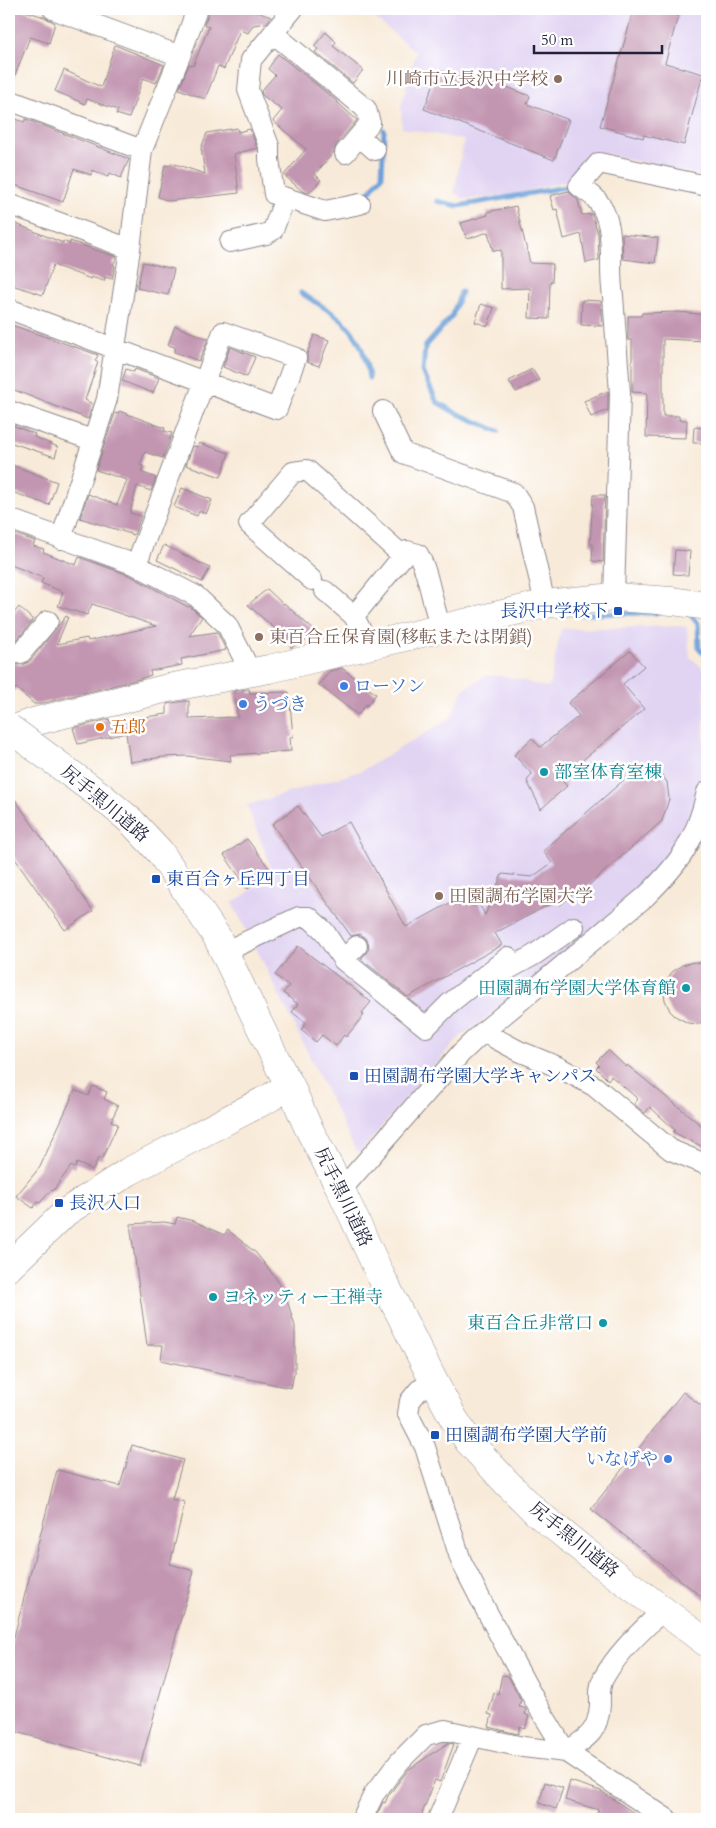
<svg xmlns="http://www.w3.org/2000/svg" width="716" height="1828" font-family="Cardo,'Noto Serif JP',serif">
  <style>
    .built { fill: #e1d4f3 }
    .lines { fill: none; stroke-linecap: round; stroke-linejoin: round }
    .stream { stroke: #6da1d9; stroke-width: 5 }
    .building { fill: #c295b1 }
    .street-casing { stroke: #8d868a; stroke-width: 22 }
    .secondary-casing { stroke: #8d868a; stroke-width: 29 }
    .primary-casing { stroke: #8d868a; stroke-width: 29 }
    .street { stroke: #fff; stroke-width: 20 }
    .secondary { stroke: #fff; stroke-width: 28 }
    .primary { stroke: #fff; stroke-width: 28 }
    .primary-bridge-casing { stroke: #8d868a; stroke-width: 29; stroke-linecap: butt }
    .primary-bridge { stroke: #fff; stroke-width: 28 }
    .education-dot { fill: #8d6e63; stroke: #fff; stroke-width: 2 }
    .transit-dot { fill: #1a4fb4; stroke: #fff; stroke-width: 2 }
    .shop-dot { fill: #3f7fe0; stroke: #fff; stroke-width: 2 }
    .food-dot { fill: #e8710a; stroke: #fff; stroke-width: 2 }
    .culture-dot { fill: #0f9aa8; stroke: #fff; stroke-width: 2 }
    .labels { text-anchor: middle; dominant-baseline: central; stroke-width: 5; stroke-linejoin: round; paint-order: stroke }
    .education-label { font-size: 18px; fill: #785e54; stroke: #fff; text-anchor: start }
    .transit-label { font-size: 18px; fill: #164399; stroke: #fff; text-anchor: start }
    .shop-label { font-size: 18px; fill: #366cbe; stroke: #fff; text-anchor: start }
    .food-label { font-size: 18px; fill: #c56008; stroke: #fff; text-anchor: start }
    .culture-label { font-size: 18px; fill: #0d838f; stroke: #fff; text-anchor: start }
    .street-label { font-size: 18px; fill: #22223b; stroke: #fff }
  </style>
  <rect width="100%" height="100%" fill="#fff"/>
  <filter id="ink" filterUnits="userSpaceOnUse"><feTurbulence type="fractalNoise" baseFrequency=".02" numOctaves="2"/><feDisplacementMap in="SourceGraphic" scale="10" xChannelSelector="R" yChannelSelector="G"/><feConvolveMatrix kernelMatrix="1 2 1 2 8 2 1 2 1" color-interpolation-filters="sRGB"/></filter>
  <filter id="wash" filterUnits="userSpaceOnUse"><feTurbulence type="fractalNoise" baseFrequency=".0096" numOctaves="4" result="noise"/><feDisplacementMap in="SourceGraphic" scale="20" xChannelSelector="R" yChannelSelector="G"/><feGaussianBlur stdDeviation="1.12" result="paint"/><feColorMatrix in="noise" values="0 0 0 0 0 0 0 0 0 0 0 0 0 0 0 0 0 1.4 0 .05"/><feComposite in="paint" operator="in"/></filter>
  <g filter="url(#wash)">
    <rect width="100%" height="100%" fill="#f8ead8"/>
    <path class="built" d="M364,9H707V177L601,153L572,183L561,182L514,194L464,199L454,192L464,140L402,128L401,106L416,52Z
      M684,626L687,629L690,657L705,670L703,774L698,797L682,843L644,888L481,1022L460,1037L360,1152L356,1151L260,956L232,903L274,875L247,805L361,771L451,718L459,698L465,688L487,675L509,677L549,688L561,629Z"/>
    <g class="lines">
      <path class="stream" d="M362,201L382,176L384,130
        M437,201L458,206L572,186
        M461,292L452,316L425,347L423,372L437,402L454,412L498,431
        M301,293C341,318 362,327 369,378
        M689,613L698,624L699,649L706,655
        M574,614L656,613"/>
    </g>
    <g id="blocks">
      <path class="building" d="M9,9H19L44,17L55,23L49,43L30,37L10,88Z
        M210,9H249L271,17L266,23L253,25L248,33L240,30L224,69L218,66L205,99L179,89L189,64L193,66L209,27L204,25Z
        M634,9H680L665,63L703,74L684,145L644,135L643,138L600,126Z
        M326,32L336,42L333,46L363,70L353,83L315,52L318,49L314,46Z
        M115,45L164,65L156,83L143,78L129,118L116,114L118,110L87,99L85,104L55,91L64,70L101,87Z
        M278,54L337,101V102L357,120L336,145L333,153L315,174L321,180L309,193L302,191L284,175L306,149L273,121L282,110L262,95L261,91L275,75L268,69Z
        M439,70L481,86L484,78L530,96L527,104L569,120L554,160L424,109Z
        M9,117L25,122V119L39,124L129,159L121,178L110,173L108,177L92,170L91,175L74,169L63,202L9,183Z
        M237,128L238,132L250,129L257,148L234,154L239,193L169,201L158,197L165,165L170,166L172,163L205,174L201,148L207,133Z
        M568,191L578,200L582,215L592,214L598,234L599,260L586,263L581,234L564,239L557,209L554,210L550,196Z
        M516,206L530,263L553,264L552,282L550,281L549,319L529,318L530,288L501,289V250L493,251L488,232L467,239L461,223L488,215L487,212Z
        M9,221L63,243V241L70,244V241L117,257L113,265L115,266L112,279L105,277L104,281L91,277V279L53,265L43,295L9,284Z
        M622,234L658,238L655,263L623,259Z
        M143,262L174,269L168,295L137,288Z
        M582,300L601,301L603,326L581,325Z
        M481,304L494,308L488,326L475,322Z
        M679,312L707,315L706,341L663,339V416H679V420H687L686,438L646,437L647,393L632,392V340H628V316H641L642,313Z
        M9,324L98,355L95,361L98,362L85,400L93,404L88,419L9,388Z
        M175,326L208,339L199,361L174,352L175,347L168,345Z
        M314,335L329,340L319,366L307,362V354Z
        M230,347L255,357L247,377L223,367Z
        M126,369L134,372L135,369L159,378L153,393L122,381Z
        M532,369L539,380L516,392L509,381Z
        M608,391V410L591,417L584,401Z
        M119,411L165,428L164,431L172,433L163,458L145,452L140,465L143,466L141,472L156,478L151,491L137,486L130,513L141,516L134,535L80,518L88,494L117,505L127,480L96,470L115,413L118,414Z
        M9,424L35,434L34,437L58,447L55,457L9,442Z
        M694,427L707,428L706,443H693Z
        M199,443L229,453L221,477L186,465L193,446L198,447Z
        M9,464L57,482L49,505L9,491Z
        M182,488L212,500L206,514L199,511L197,516L174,507Z
        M593,495H605L603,562L592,561L593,544H590Z
        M9,532L35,541L33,546L44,549L43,552L76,565L79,557L131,576L188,607L189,606L202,617L189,636L217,632L226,650L181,659L182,665L150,671L151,675L140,679L40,704H34L16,688L9,696V619L19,607L33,620L9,650L10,657L14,662L19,665L25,664L30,661L66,616L68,617L57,644L87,638L88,641L156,626L92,604L87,615L58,606L63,592L41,583L43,578L9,564Z
        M164,545L210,568L202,582L157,560Z
        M675,550L690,551L688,575L673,574Z
        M267,589L283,604L284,603L317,633L291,648L289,641L248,605Z
        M630,651L644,666L623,684L644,709L560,779L567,786L541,809L527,781L532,774L514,755L532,738L540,747L579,716L568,703Z
        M342,668L376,694L367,706L366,704L358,715L319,685L330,671Z
        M249,689L250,693L289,692L293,737H290L291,751L230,755L231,761L187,756L163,757L130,762L126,733L78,744L73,728L109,719L110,722L167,714V704L185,701H189V719L238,717L234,691Z
        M647,767L662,775L667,782L669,799L662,821L580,893L578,890L560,905L558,900L495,933L502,945L408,997L361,959L369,949L368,942L366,938L360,934L351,936L272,824L298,806L321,837L349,822L406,927L472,891L485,915L502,874L532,877L552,863L543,851L634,771L640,768Z
        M9,791L93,911L65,930L9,850Z
        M247,839L272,872L248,889L224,855Z
        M298,946L371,1002L362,1013L364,1015L346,1037L344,1035L336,1046L322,1035L316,1042L301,1030L306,1023L292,1012L298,1004L283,993L289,986L275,975Z
        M694,962L707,964V1020L698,1024L688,1023L675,1016L670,1011L665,1000L664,994L667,981L672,972L682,965Z
        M608,1050L626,1067L627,1065L707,1130V1149L673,1132L675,1130L650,1107L645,1113L634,1104L638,1099L611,1076L608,1080L596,1068L599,1065L596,1062Z
        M93,1086L107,1092L104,1099L118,1106L111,1121L118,1124L102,1159L98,1158L93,1170L77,1163L75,1168L71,1166L53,1191L51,1190L40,1203L38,1202L33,1208L16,1196L40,1167L75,1090L88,1096Z
        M177,1217L194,1221L224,1235L228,1230L256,1253L275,1277L284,1291L295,1326V1373H294L291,1388L161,1360L163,1345H147L130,1224L164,1222L175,1224Z
        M683,1392L707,1410V1601L591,1509Z
        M132,1445L183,1460L172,1499L185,1502L170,1564L194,1571L140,1766L9,1730V1656L57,1470L120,1486Z
        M502,1675L508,1676L521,1700L519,1707L525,1708L526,1710L525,1714L529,1716L525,1729L520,1727L518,1734L489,1727L492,1715L488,1714L494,1693L498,1694Z
        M448,1743L454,1744L440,1782L435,1780L420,1819H375L383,1802L385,1803L388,1796L409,1769Z
        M570,1781L601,1791L643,1819H603L596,1814L599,1810L565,1800Z
        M545,1782L563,1788L556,1809L539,1803Z"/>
    </g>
  </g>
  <g filter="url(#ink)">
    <use href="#blocks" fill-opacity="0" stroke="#8d868a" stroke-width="1"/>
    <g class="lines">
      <g class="street-casing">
        <path id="street" d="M53,9L180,56
          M293,9L251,60L248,90L269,146V159L274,194L325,211L360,204
          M274,34L366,109L370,123L345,153
          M9,100L142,150
          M359,136L375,150
          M9,204L130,249
          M230,242L266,234L273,230L285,198
          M9,309L277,409L296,358L223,332L136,565
          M9,411L92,440
          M383,411L403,453L514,493L523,507L545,604
          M9,519L136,565L196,596L227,625L250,671
          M61,539L107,399L130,249L142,150L180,56L197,9
          M401,554L407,551L418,554C431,577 431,605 442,629
          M312,580L249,524L293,472L307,470L403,556L354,616L368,645
          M325,591L354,616
          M614,597L620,393L613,296C607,264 619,224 595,198C591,194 584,190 579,186L599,163L707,186
          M21,653L48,621
          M224,952L299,917H309L324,931L343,960L426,1027L450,1003L508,957
          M343,960L357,946
          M498,975L534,955L574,927
          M483,1032L519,1051L558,1067L594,1086L671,1150L707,1165
          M341,1190L461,1053L483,1032L645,897C680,863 696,841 707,792
          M434,1382L419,1390L410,1401L408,1414L425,1447L461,1561L486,1610L536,1703L566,1752L667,1819
          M362,1819L374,1794L400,1761L426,1735L445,1730L523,1747L566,1752C587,1738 598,1733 600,1705C600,1696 599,1687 603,1679C618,1651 642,1631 664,1609
          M438,1819L473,1736"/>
      </g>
      <g class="secondary-casing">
        <path id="secondary" d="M9,731L37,721L168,688L269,669L545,604L614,597L672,601L707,606
          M9,1267L66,1212L128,1172L271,1097L290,1085"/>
      </g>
      <g class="primary-casing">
        <path id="primary" d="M131,821L160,852L217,937L280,1068L290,1085L307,1125L341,1190L379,1272L434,1382L454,1419L469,1442L506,1482L536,1512L592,1557L707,1643"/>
      </g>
      <use href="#street" class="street"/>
      <use href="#secondary" class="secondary"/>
      <use href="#primary" class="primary"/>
      <g class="primary-bridge-casing">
        <path id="primary-bridge" d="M9,728L101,796L131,821"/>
      </g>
      <use href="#primary-bridge" class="primary-bridge"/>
    </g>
  </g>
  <g class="education-dot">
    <circle cx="558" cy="79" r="5"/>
    <circle cx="259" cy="637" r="5"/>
    <circle cx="439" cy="896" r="5"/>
  </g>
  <g class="transit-dot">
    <rect x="613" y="606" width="10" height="10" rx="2.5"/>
    <rect x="151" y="874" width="10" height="10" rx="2.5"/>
    <rect x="349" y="1071" width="10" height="10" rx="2.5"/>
    <rect x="54" y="1198" width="10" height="10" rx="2.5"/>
    <rect x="430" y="1430" width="10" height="10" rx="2.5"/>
  </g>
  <g class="shop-dot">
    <circle cx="344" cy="686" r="5"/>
    <circle cx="243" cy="704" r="5"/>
    <circle cx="668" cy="1459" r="5"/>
  </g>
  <circle class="food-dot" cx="100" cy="727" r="5"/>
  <g class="culture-dot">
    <circle cx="544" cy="772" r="5"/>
    <circle cx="686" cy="988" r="5"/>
    <circle cx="213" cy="1297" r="5"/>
    <circle cx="603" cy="1323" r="5"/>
  </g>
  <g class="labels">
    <g class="education-label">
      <text x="548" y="79" text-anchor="end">川崎市立長沢中学校</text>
      <text x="269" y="637">東百合丘保育園(移転または閉鎖)</text>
      <text x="449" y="896">田園調布学園大学</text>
    </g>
    <g class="transit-label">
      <text x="608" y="611" text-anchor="end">長沢中学校下</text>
      <text x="166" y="879">東百合ヶ丘四丁目</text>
      <text x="364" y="1076">田園調布学園大学キャンパス</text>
      <text x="69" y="1203">長沢入口</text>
      <text x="445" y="1435">田園調布学園大学前</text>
    </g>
    <g class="shop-label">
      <text x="354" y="686">ローソン</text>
      <text x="253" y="704">うづき</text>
      <text x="658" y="1459" text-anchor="end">いなげや</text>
    </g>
    <g class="food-label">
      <text x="110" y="727">五郎</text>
    </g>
    <g class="culture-label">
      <text x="554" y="772">部室体育室棟</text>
      <text x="676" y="988" text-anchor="end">田園調布学園大学体育館</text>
      <text x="223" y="1297">ヨネッティー王禅寺</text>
      <text x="593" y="1323" text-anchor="end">東百合丘非常口</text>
    </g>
    <g class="street-label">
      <text transform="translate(105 804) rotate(40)">尻手黒川道路</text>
      <text transform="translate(343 1197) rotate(64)">尻手黒川道路</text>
      <text transform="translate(574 1540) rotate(39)">尻手黒川道路</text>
    </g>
  </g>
  <rect width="716" height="1828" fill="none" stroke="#fff" stroke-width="30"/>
  <path d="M534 45v8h128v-8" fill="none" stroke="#22223b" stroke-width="2.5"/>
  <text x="541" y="45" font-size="15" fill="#22223b" stroke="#ffffff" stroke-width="4" paint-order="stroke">50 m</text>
</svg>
